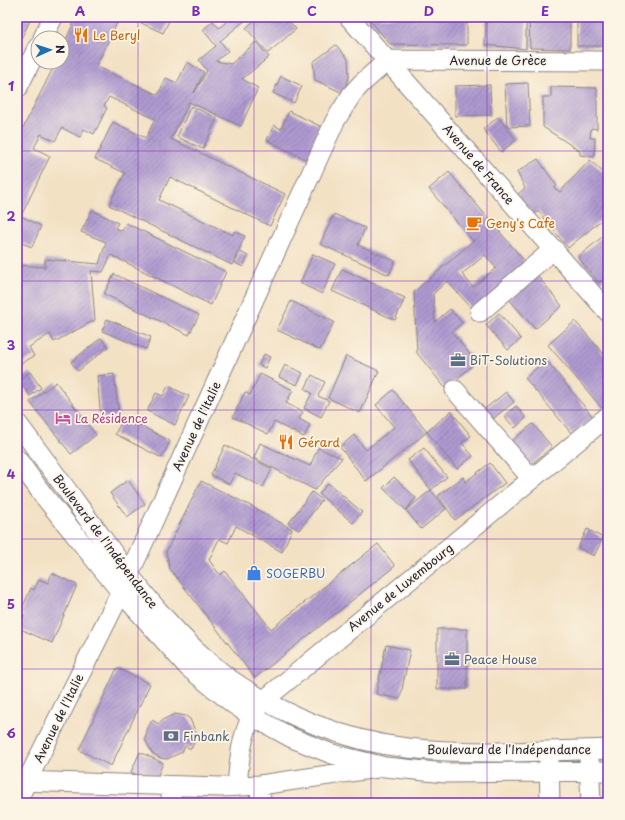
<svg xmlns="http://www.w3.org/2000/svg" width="625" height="820" font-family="'Playpen Sans',sans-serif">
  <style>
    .building { fill: url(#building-hatch); fill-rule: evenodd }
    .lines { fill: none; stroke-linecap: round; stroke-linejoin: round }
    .minor-casing { stroke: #8a8280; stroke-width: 21 }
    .minor { stroke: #fff; stroke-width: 19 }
    .grid { fill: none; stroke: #7b2cbf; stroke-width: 1; stroke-opacity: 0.55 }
    .labels { text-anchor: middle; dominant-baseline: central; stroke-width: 3.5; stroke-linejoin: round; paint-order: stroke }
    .food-label { font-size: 12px; fill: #c56008; stroke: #fcf5e5; text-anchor: start }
    .street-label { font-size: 12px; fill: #22223b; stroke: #fcf5e5 }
    .service-label { font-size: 12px; fill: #4e5e75; stroke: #fcf5e5; text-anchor: start }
    .hotel-label { font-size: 12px; fill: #b23c85; stroke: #fcf5e5; text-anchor: start }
    .shop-label { font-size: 12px; fill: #366cbe; stroke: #fcf5e5; text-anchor: start }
    .neatline { fill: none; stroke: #7b2cbf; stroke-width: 1.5 }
    .grid-label { font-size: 13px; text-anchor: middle; font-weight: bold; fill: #7b2cbf }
  </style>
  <defs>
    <pattern id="building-hatch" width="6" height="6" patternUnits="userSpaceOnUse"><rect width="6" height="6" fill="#ae9ad0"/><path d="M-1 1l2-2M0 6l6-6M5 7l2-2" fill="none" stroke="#8d7daa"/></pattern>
  </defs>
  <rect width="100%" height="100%" fill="#fcf5e5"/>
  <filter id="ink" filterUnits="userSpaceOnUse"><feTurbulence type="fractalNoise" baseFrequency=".025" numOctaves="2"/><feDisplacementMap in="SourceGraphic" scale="8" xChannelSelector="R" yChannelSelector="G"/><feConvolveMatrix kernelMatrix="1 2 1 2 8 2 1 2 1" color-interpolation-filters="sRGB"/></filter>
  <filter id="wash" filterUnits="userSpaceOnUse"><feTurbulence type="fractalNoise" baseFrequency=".012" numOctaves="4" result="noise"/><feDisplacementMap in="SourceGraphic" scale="16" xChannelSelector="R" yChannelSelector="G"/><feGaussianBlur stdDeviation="0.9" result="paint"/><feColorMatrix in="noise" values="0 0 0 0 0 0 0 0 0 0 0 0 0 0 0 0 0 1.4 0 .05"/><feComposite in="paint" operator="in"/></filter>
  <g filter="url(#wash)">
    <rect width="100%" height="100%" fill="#f3e1c4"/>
    <g id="blocks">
      <path class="building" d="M76,17H120L96,66L158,95L166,78L177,83L187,62L204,72L194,93L207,71L199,60L216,46L203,30L213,21L219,28L232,17H249L220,41L228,51L216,61L231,64L256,42L269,57L242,79L258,88L241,126L189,102L171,139L285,194L270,226L170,177L159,200L233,235L234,231L245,236L232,265L109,205L125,173L95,159L113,122L146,138L155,119L109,97L104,106L107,108L94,134L84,129L80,137L62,128L55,141L41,134L34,148L50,156L21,216L41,226L32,247L19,242L17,246V140L56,62H62V49Z
        M128,17H171L163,33Z
        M258,17H286L296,29L268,53L246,28Z
        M367,17L467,18V45L390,44Z
        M486,17H526V49L485,45Z
        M529,17H570V49L530,48Z
        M577,17H608V46H577Z
        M17,18L30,20L17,48Z
        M336,45L348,59L349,77L343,93L315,80L313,62Z
        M281,76L302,86L294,103L273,93Z
        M528,83L530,126L507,127L505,84Z
        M490,85L491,115L455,116V86Z
        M551,87L597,88V129L591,128L590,138H595L594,157L580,155V151L543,127V97H551Z
        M191,106L217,118L203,149L177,137Z
        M289,111L324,128L309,161L267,140L274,125L281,129Z
        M498,117L516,140L501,152L483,129Z
        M538,159L557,186L554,188L560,192L590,160L608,177V220L605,217L568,248L538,211L533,215L517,195L525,188L517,172Z
        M449,172L527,264L474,311L447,281L433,294L435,322L450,309L462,323L452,332L476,362L446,389L417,353L414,292L473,241L429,189ZM485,255L496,268L473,287L462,274Z
        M92,210L118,223L115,228L122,231L126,223L226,272L211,305L111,255L103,272L91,271L95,320L54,342L50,334L29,347L34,356L17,366V265L45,267V259L99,264L106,242L81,232Z
        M334,214L365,228L358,245L395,261L389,275L320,244Z
        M608,232V275L599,283L578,257Z
        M240,252L248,256L243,267L235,263Z
        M313,254L335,264L322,294L300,283Z
        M342,269L405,298L395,320L332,291Z
        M114,274L199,315L189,335L104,294Z
        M537,275L562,306L535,329L509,299Z
        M291,301L334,322L320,350L277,330Z
        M499,313L521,339L508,350L486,325Z
        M107,319L151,337L146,349L102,331Z
        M575,321L608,359V403L602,408L548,345Z
        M101,338L108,347L78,371L71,362Z
        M264,354L270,357L265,368L259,365Z
        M346,356L379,371L360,413L328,398Z
        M546,360L593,417L572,434L525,378Z
        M285,365L303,373L297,385L279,377Z
        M30,372L41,388L30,396L19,380Z
        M114,374L119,416L101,418L97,376Z
        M260,374L293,390L286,403L303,412L299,419L310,425L304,437L274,422L268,434L233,417L245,392L250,395Z
        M312,375L325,382L318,396L329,401L321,417L304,408L312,393L305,389Z
        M56,382L96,435L71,454L30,402Z
        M168,386L189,396L175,425L147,411L156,393L163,396Z
        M393,390L427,432L366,481L340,447L354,435L366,450L394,427L376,405Z
        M506,392L514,402L490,421L482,411Z
        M516,406L526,418L515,428L504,416Z
        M451,411L471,436L462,443L473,456L457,469L427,432Z
        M124,417L170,441L162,458L115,434Z
        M533,424L552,447L528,467L508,444Z
        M260,443L310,466L318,448L342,458L315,490L254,458Z
        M225,445L272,469L263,487L235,473L229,484L211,475Z
        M424,448L447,477L431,490L408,460Z
        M490,463L505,483L455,520L438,496L463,477L465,482Z
        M394,477L416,498L406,510L383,488Z
        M128,480L145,504L127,517L110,493Z
        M201,481L247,504L292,529L282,552L236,526L228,543L219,539L209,560L220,575L225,571L271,629L378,544L395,566L255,678L170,569L166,552Z
        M328,483L362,512L353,523L319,494Z
        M431,490L446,509L421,529L406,510Z
        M312,492L322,500L299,530L288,524Z
        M587,529L603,538L594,556L578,548Z
        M52,573L77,585L52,643L18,628L24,615L20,613L31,588L34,590L39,579L48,583Z
        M437,629H467V689H437Z
        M386,645L410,650L400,699L376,694Z
        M117,668L150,684L111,766L79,750Z
        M175,714L186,716L190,719L196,733L195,741L191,749L185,746L182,752L167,759L160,758L152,753L145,739L148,728L152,720L159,724L162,720Z
        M140,752L163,763L156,779L143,778L131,772Z"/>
    </g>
  </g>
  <g filter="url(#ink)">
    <use href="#blocks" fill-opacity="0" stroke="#8a8280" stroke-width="1"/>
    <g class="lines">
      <g class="minor-casing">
        <path id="minor" d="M349,17L608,312
          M43,38L53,17
          M388,60L608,61
          M17,89L38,47
          M480,312L554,249
          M455,390L532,479
          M17,423C45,460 72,497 100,535C132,580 166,625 209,662C216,668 224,675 231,680C282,715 346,741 407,748C473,755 542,751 608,749
          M17,459L44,496L121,592L188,667L235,705L252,716L292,738L332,754L385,767L446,773L608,771
          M589,758L591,803
          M549,760L550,803
          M17,781L221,787L260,785L377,768
          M260,785L261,803
          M170,786L172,803
          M237,786C239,763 241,737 252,716C255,710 259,705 263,701L608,416
          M17,801L121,592L335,121L352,94L361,84L388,60"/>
      </g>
      <use href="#minor" class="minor"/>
    </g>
  </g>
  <path class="grid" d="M138,17V803M254,17V803M371,17V803M487,17V803M17,151H608M17,281H608M17,410H608M17,539H608M17,669H608"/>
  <defs>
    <g id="restaurant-bare" transform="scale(1.2)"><path d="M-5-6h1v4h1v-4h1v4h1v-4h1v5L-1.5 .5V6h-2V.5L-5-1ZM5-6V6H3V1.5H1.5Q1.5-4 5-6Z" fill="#e8710a" stroke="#fcf5e5" stroke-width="2.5" paint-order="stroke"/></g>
    <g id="cafe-bare" transform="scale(1.2)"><path d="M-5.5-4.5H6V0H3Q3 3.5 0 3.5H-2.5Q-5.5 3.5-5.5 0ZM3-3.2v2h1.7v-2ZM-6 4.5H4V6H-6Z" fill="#e8710a" stroke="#fcf5e5" stroke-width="2.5" paint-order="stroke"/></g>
    <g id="office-bare" transform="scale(1.2)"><path d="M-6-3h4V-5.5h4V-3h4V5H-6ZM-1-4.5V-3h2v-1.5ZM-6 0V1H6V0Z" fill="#5c6f8a" stroke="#fcf5e5" stroke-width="2.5" paint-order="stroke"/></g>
    <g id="hotel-bare" transform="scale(1.2)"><path d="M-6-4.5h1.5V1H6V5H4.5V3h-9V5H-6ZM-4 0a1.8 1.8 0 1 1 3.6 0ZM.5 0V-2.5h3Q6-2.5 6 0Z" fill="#d1479c" stroke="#fcf5e5" stroke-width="2.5" paint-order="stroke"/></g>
    <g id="shop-bare" transform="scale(1.2)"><path d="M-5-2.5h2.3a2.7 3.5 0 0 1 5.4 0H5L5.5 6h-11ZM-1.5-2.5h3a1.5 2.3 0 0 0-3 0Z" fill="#3f7fe0" stroke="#fcf5e5" stroke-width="2.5" paint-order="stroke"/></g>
    <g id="bank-bare" transform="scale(1.2)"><path d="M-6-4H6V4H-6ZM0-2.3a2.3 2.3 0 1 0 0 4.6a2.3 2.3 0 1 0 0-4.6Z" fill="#5c6f8a" stroke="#fcf5e5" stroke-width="2.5" paint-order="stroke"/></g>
  </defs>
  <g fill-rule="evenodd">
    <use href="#restaurant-bare" x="81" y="35"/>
    <use href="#cafe-bare" x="474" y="223"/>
    <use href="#office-bare" x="458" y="360"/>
    <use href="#hotel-bare" x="63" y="418"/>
    <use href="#restaurant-bare" x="286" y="442"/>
    <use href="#shop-bare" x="254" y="573"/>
    <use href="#office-bare" x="452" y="659"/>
    <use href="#bank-bare" x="171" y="736"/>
  </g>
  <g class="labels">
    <g class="food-label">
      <text x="93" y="35">Le Beryl</text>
      <text x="486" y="223">Geny's Cafe</text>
      <text x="298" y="442">Gérard</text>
    </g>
    <g class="street-label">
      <text x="498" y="60">Avenue de Grèce</text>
      <text transform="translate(479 164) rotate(49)">Avenue de France</text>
      <text transform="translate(196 426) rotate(-65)">Avenue de l'Italie</text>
      <text transform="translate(106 541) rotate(53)">Boulevard de l'Indépendance</text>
      <text transform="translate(400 587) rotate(-39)">Avenue de Luxembourg</text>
      <text transform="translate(58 718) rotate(-64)">Avenue de l'Italie</text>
      <text x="509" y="749">Boulevard de l'Indépendance</text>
    </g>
    <g class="service-label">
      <text x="470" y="360">BiT-Solutions</text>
      <text x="464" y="659">Peace House</text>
      <text x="183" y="736">Finbank</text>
    </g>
    <g class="hotel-label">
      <text x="75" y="418">La Résidence</text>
    </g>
    <g class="shop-label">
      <text x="266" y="573">SOGERBU</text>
    </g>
  </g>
  <rect width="625" height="820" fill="none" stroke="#fcf5e5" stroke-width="44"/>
  <g transform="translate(50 50) rotate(87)"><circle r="19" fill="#fcf5e5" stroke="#a5a1a1"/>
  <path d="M0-3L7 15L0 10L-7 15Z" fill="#1f6fb2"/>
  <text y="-6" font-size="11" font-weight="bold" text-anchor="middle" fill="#22223b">N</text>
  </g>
  <rect x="22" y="22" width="581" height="776" class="neatline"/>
  <g class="grid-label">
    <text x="80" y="16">A</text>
    <text x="196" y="16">B</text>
    <text x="312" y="16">C</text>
    <text x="429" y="16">D</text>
    <text x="545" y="16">E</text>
    <text x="11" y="91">1</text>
    <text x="11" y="221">2</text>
    <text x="11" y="350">3</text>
    <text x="11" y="479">4</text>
    <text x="11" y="609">5</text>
    <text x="11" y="738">6</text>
  </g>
</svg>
